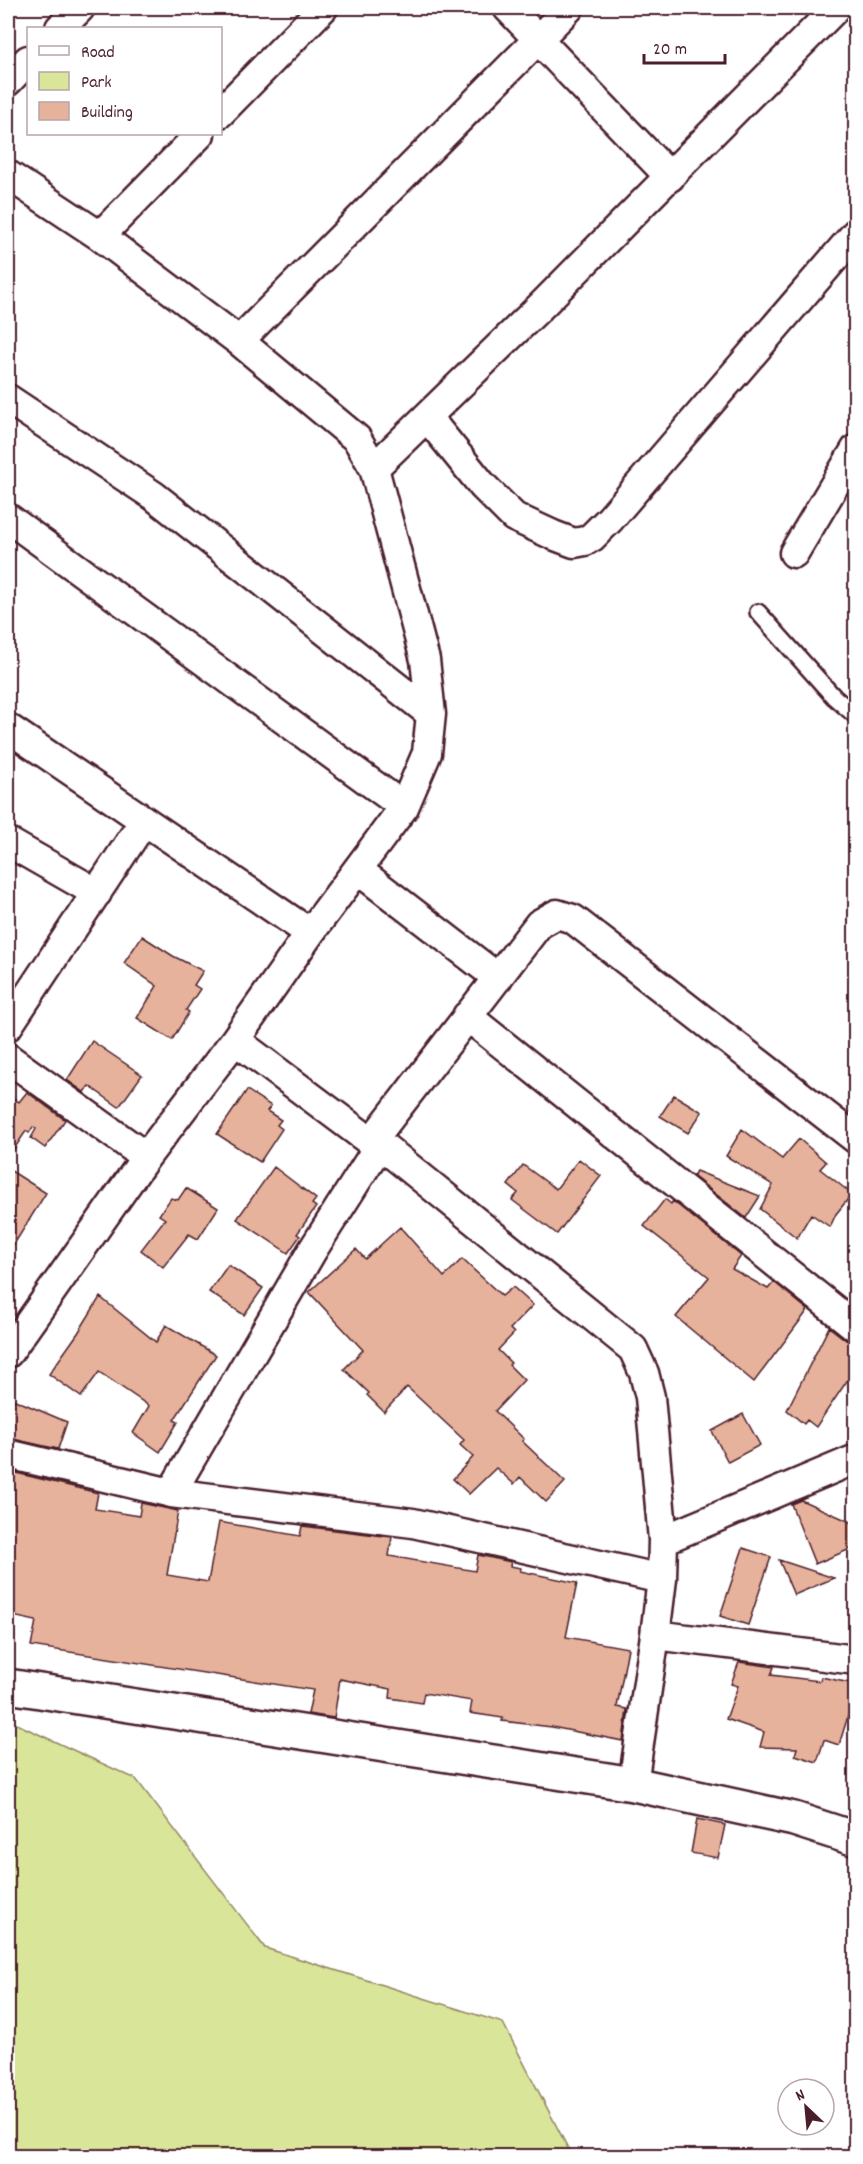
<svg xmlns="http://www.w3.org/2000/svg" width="863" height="2164" font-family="Dekko,sans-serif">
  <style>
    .green { fill: #d9e598; stroke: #928262; stroke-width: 1.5 }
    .building { fill: #e7b29b; stroke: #4a1f2b; stroke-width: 1.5 }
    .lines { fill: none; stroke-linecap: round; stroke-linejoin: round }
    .service-casing { stroke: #4a1f2b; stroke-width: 20 }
    .minor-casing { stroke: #4a1f2b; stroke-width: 33 }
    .tertiary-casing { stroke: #4a1f2b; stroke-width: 38 }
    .service { stroke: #fff; stroke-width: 15 }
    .minor { stroke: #fff; stroke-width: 28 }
    .tertiary { stroke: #fff; stroke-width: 33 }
  </style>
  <rect width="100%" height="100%" fill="#fff"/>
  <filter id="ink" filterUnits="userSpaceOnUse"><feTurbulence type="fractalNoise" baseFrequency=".0167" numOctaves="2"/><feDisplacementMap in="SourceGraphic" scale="12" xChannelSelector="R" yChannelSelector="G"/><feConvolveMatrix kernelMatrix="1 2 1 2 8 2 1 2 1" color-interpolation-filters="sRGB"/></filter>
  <g filter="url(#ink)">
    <path class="green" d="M8,1720L136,1779L265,1948L503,2023L572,2156H8Z"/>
    <path class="building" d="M142,936L173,956L203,971L194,985L200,989L186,1010L189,1012L172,1040L137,1018L157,986L124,963Z
      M92,1041L142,1075L119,1107L89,1086L84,1092L67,1080Z
      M247,1090L271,1106L267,1111L281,1120L277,1125L282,1129L260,1162L217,1134Z
      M27,1092L65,1120L45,1148L31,1138L36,1129L33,1127L29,1133L26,1131L8,1158V1094L19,1102Z
      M674,1095L702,1112L688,1133L660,1116Z
      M742,1129L782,1159L799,1139L826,1162L820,1169L852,1194L836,1214L830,1227L811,1214L797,1238L760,1209L773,1185L726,1156Z
      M579,1159L601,1176L557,1234L512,1200L518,1193L508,1185L523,1165L556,1189Z
      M274,1167L316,1199L312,1204L316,1207L297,1234L300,1236L288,1253L237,1219Z
      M8,1169L46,1193L8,1254Z
      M696,1171L760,1196L746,1218L693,1176Z
      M186,1188L218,1208L198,1239L189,1234L163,1267L141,1250L165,1219L159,1215L171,1198L178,1200Z
      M665,1199L671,1204L673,1201L741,1256L732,1269L768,1289L774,1282L808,1310L754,1382L676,1317L709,1277L644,1226Z
      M400,1227L444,1277L462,1259L502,1296L513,1287L533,1305L510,1329L514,1333L498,1350L511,1363L509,1365L524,1380L495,1411L524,1439L522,1441L565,1482L546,1502L520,1477L514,1484L496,1468L469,1494L453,1479L473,1457L460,1445L464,1440L407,1387L384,1412L367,1395L369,1393L344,1369L363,1350L309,1292L356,1249L365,1259Z
      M228,1265L263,1288L244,1315L209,1292Z
      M100,1297L156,1342L166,1325L216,1355L174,1420L178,1422L160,1452L133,1433L149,1406L99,1372L81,1397L49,1374L78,1333Z
      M829,1327L846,1340L855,1343V1369L816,1427L807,1420L804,1424L787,1410Z
      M8,1397L67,1422L58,1449L8,1438Z
      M743,1414L760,1445L728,1462L712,1431Z
      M8,1471L98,1493L95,1509L139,1516L141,1503L178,1511L167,1575L208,1582L219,1522L300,1536L302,1526L392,1537L389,1556L475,1571L478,1555L511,1562L510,1566L521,1568L520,1571L577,1583L566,1637L628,1648L617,1707L627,1709L623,1741L552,1727L502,1721L503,1718L470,1713L472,1701L424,1693L422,1703L390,1698L391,1689L340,1679L334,1718L308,1714L313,1690L31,1646L36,1621L8,1615Z
      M801,1500L855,1524V1547L815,1564L791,1504Z
      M743,1548L771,1557L748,1625L720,1616Z
      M779,1560L834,1578L794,1595Z
      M739,1662L774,1667L771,1675L820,1681L821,1677L855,1684L848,1716L839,1745L824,1740L817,1762L795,1755L797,1748L760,1747L764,1732L726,1719L738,1686L731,1684Z
      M697,1819L725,1825L718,1858L691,1853Z"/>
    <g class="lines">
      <g class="service-casing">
        <path id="service" d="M758,612L834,697L856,716"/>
      </g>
      <g class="minor-casing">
        <path id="minor" d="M508,8L670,177
          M60,28L80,8
          M8,81L28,60
          M220,113L323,8
          M8,175L100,236L239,341L357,439L374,468L425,660L431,714L427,753L404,807L310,933L235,1040L146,1157L8,1353
          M100,236L200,134
          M239,341L569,8
          M8,399L154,496L431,714
          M427,417L483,486L514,517L553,535L574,543L585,541L592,537L610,519L856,233
          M374,468L543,304L836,8
          M8,518L404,807
          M794,553L856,449
          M8,728L310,933
          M8,842L97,893
          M358,870L498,978
          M467,1016L856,1327
          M8,1026L144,821
          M235,1040L371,1142L380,1144L633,1349L644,1373L650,1397L663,1540L662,1579L655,1635L633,1784
          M8,1058L146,1157
          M371,1142L539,924L557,914L573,919L856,1139
          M8,1454L171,1493L413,1523L662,1579
          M171,1493L312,1251L380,1144
          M663,1540L856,1459
          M655,1635L856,1660"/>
      </g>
      <g class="tertiary-casing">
        <path id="tertiary" d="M8,1686L633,1784L794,1819L856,1839"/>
      </g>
      <use href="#service" class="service"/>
      <use href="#minor" class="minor"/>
      <use href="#tertiary" class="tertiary"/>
    </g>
  </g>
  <rect width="863" height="2164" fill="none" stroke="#fff" stroke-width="30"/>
  <rect x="15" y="15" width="833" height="2134" fill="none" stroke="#4a1f2b" stroke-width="2" filter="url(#ink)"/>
  <rect x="27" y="27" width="195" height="108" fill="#ffffff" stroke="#b7a5aa" stroke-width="1.5"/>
  <rect x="39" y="46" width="30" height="9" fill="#ffffff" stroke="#b7a5aa" stroke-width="1.5"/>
  <text x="81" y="57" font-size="18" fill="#4a1f2b">Road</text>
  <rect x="39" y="72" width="30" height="18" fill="#d9e598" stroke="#b7a5aa" stroke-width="1.5"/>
  <text x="81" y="87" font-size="18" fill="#4a1f2b">Park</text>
  <rect x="39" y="102" width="30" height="18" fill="#e7b29b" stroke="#b7a5aa" stroke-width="1.5"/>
  <text x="81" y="117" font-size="18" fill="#4a1f2b">Building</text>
  <g transform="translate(806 2107) rotate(334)"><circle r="28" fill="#ffffff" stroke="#b7a5aa" stroke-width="1.5"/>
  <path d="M0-4.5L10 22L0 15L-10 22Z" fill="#4a1f2b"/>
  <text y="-9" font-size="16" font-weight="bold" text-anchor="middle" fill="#4a1f2b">N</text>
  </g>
  <path d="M644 54v9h81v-9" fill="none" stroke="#4a1f2b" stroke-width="3"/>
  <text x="653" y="54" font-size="18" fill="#4a1f2b" stroke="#ffffff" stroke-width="4.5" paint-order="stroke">20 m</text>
</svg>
